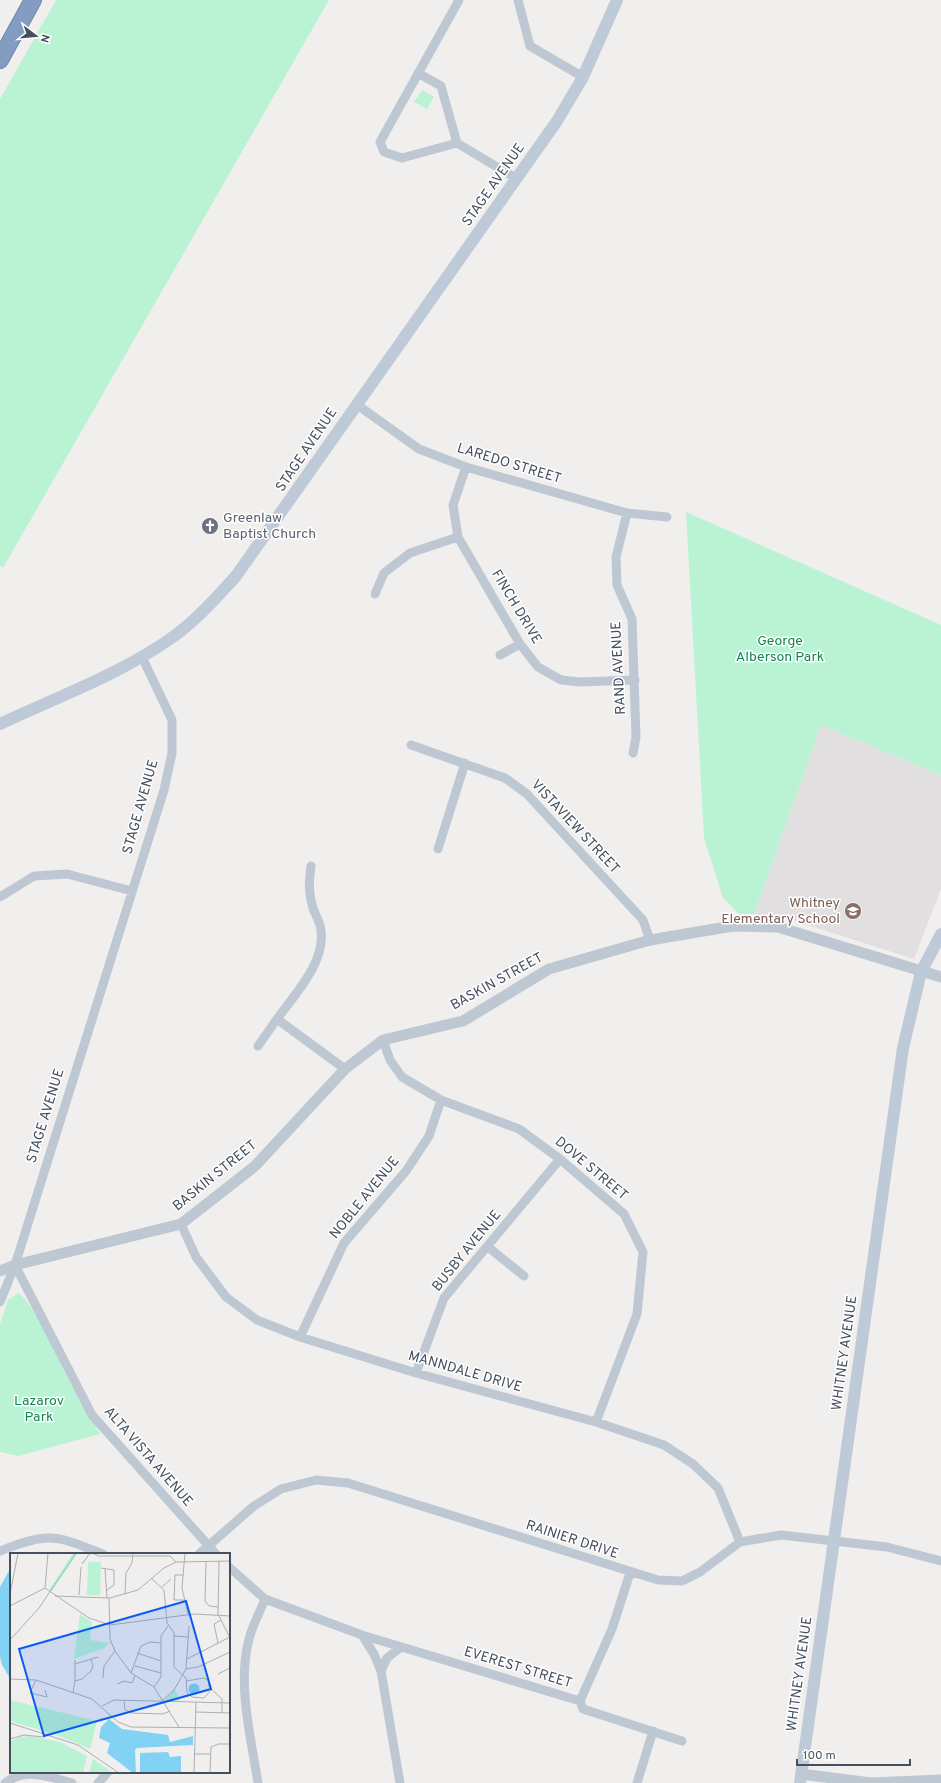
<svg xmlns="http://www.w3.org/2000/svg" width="941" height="1783" font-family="Overpass,sans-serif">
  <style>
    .education { fill: #e2dfe0 }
    .green { fill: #b9f3d4 }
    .water { fill: #82d3f3 }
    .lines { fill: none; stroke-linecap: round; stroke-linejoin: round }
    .motorway-casing { stroke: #6d87ad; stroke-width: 18 }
    .minor { stroke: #bec8d2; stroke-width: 9 }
    .tertiary { stroke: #bec8d2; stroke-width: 11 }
    .secondary { stroke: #bfcad9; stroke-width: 12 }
    .motorway { stroke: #829cc2; stroke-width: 16 }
    .labels { text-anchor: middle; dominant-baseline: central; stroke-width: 3; stroke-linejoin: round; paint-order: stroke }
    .street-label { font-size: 14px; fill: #45505e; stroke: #fff }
    .worship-label { font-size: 14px; fill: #5b616d; stroke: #fff; text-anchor: start }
    .park-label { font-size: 14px; fill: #0f8553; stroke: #fff }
    .education-label { font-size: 14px; fill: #785e54; stroke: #fff; text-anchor: end }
    .inset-road { fill: none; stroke: #acafb4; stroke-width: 1 }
    .view { fill: #0a5cf0; fill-opacity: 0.15; stroke: #0a5cf0; stroke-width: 2 }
    .inset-edge { fill: none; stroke: #45505e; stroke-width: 2 }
  </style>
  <rect width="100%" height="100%" fill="#f1eeee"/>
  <path class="education" d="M821,725L941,775V889L914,959L789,919L754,914Z"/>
  <path class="green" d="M56,0H329L3,568L0,566V99Z
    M422,90L434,97L427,109L414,102Z
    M686,512L941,625V775L821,725L754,914H739L723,898L704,838Z
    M18,1293C34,1303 56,1356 66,1375C77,1395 89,1415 100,1434L18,1456L0,1452V1324L8,1300Z"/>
  <path class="water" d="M11,1567V1680L2,1665L0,1657V1587Z"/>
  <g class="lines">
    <g class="motorway-casing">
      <path id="motorway" d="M0,60L33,0"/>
    </g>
    <path class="minor" d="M518,0L530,46L583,77
      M418,73L441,86L457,143
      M457,143L402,158L384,152L380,142L459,0
      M457,143L517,179
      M356,404L419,449L466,467L627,513L667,517
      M466,467L453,505L458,537L520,644L538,667L561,680L580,682L635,680
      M627,513L616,557L617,585L632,619L636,737L633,753
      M375,594L384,573L410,553L458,537
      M500,655L520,644
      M411,745L505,778L527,794L643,920L650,940
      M438,849L465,763
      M311,866C309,881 308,893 313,908C315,914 318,919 320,925C329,959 295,994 277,1019L345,1069
      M0,897L34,876L67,874L132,891
      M383,1040L390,1060L402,1077L441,1100L519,1129L560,1159L624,1214L643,1252L637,1314L596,1422
      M258,1046L277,1019
      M181,1224L196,1257L226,1297L257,1320L300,1337L416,1373L596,1422L664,1445L693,1464L718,1488L740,1542
      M488,1247L524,1276
      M15,1265L92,1415L216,1554
      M0,1302L15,1265L164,790L172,753V720L142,657
      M300,1337L344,1243L406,1171L429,1136L441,1100
      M416,1373L444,1298L560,1159
      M0,1551C15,1545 33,1538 49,1538C67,1538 86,1548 103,1554
      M199,1554L254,1506L281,1489L316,1480L348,1483L658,1580L682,1581L700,1572L740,1542L781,1535L887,1547L941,1561
      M229,1567L265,1599L362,1635L580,1701
      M362,1635L374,1654L381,1671L400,1783
      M381,1671L387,1658L401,1647
      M580,1701L612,1629L630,1573
      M580,1701L583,1709L682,1741
      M5,1783C26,1767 50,1777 72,1783
      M98,1783L108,1772
      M258,1783C251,1738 237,1684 249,1639C252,1626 260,1612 265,1599
      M637,1783L653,1731"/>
    <path class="tertiary" d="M0,1271L15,1265L181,1224L255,1166L345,1069L383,1040L463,1021L549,969L650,940L733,926L778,927L941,977
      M801,1774L871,1783L941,1780"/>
    <path class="secondary" d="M0,724C59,696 124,673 177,634C199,617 217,597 236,576L557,121L583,77L617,0
      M800,1783L903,1048L921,972L941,934"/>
    <use href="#motorway" class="motorway"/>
  </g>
  <defs>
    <g id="church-disc" transform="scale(0.9)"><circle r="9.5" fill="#6b7280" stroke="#fff"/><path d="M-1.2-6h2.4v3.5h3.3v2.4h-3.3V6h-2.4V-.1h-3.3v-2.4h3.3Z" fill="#fff"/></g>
    <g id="school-disc" transform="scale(0.9)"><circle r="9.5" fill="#8d6e63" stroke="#fff"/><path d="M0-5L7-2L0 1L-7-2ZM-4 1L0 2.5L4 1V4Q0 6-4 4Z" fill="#fff"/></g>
  </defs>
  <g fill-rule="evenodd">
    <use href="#church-disc" x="210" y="526"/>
    <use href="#school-disc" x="853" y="911"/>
  </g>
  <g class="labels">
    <g class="street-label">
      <text transform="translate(494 185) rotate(-55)">STAGE AVENUE</text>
      <text transform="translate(307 450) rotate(-56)">STAGE AVENUE</text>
      <text transform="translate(509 464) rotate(17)">LAREDO STREET</text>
      <text transform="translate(516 607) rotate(59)">FINCH DRIVE</text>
      <text transform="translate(619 668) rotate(-93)">RAND AVENUE</text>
      <text transform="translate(141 807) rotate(-74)">STAGE AVENUE</text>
      <text transform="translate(575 827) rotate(47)">VISTAVIEW STREET</text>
      <text transform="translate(497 982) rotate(-29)">BASKIN STREET</text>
      <text transform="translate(46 1116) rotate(-73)">STAGE AVENUE</text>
      <text transform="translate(591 1169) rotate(40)">DOVE STREET</text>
      <text transform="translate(215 1176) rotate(-39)">BASKIN STREET</text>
      <text transform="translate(365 1198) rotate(-51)">NOBLE AVENUE</text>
      <text transform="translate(467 1251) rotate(-51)">BUSBY AVENUE</text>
      <text transform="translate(845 1353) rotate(-82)">WHITNEY AVENUE</text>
      <text transform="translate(465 1372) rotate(16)">MANNDALE DRIVE</text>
      <text transform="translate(148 1457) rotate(49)">ALTA VISTA AVENUE</text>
      <text transform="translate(572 1540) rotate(18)">RAINIER DRIVE</text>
      <text transform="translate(518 1668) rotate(17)">EVEREST STREET</text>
      <text transform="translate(800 1674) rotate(-82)">WHITNEY AVENUE</text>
    </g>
    <g class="worship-label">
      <text x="223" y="518">Greenlaw<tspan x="223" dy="16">Baptist Church</tspan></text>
    </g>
    <g class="park-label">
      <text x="780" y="641">George<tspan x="780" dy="16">Alberson Park</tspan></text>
      <text x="39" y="1401">Lazarov<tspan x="39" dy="16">Park</tspan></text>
    </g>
    <g class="education-label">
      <text x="840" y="903">Whitney<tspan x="840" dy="16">Elementary School</tspan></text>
    </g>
  </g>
  <g transform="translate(10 1553)">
    <rect width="220" height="220" fill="#f1eeee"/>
    <path d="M63,0H68L42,38L39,37ZM78,9H91L90,42H77ZM70,61L82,69L80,87L100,90L94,95L64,106ZM165,136L170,149L155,148V147ZM0,147L87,168L80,196L44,181L3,169L0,167ZM23,183L52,190L77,203L73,220H0V189L9,184ZM83,206L101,219L102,220H79Z" fill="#b9f3d4"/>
    <path d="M178.5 136a5.5 5.5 0 1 1 11 0a5.5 5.5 0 1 1-11 0ZM99,166L112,176L158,182L160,189L183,183V192L127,195L125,197L126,220H123L97,200L100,190L89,185L91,174ZM158,199L160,204L171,203V220H130V200Z" fill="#82d3f3"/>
    <path class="inset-road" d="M82,0L89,3H160L166,9M175,0L172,35L178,61M209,8L208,61L220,85M196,9L195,48L199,53L208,54M72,11L80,0M91,15L104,17V32L97,37M95,16L97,45M173,22H165L164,47H175M142,26L154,37L157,70L164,80V114L176,125L177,140L182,144L194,145L202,136M152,34L161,26M35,35L79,65L100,72L184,61L220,63M0,41L8,0M115,41L116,20L122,10L123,1M69,42L71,14M45,43L100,45L128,37L154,15L166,9L220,8M99,45L100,86L105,98L121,120L144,134L169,174M0,53L35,35L38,0M164,83L178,84M0,87L29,55L66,0M208,90L204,71L211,67M127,100L151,108M177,106L220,84M65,111L88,104M125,113L151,120M176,116L188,114L220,99M121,120L131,93L140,89L151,90M208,121L220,115M93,125L94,113L105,98M0,126L26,127L82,146L108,169L121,174L220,175M26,127L20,140L37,144L35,137M65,128L72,126L81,118L83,113L81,106M176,128L194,125L198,127L199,134L212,146V160M107,131L114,128L122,130L125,123M144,134L151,124V83L158,73M63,139L65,128V107M114,147L115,157L122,160L153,161L160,158M152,148L164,137L176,116L179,73M92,153L104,147L220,150M186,159L220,160M0,170L68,192L109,220M0,186L14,182L34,184M184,201H200M184,220L186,149M200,220L201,194L208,191H220"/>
    <path class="view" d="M176,48L201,136L34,183L9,96Z"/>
    <rect width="220" height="220" class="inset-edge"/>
  </g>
  <g transform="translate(36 36) rotate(106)" stroke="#ffffff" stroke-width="3" paint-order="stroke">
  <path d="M0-3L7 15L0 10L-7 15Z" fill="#45505e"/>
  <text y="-6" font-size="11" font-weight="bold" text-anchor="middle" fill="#45505e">N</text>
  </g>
  <path d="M797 1759v6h113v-6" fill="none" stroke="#45505e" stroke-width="2"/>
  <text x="803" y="1759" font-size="12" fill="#45505e" stroke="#ffffff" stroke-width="3" paint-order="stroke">100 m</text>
</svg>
